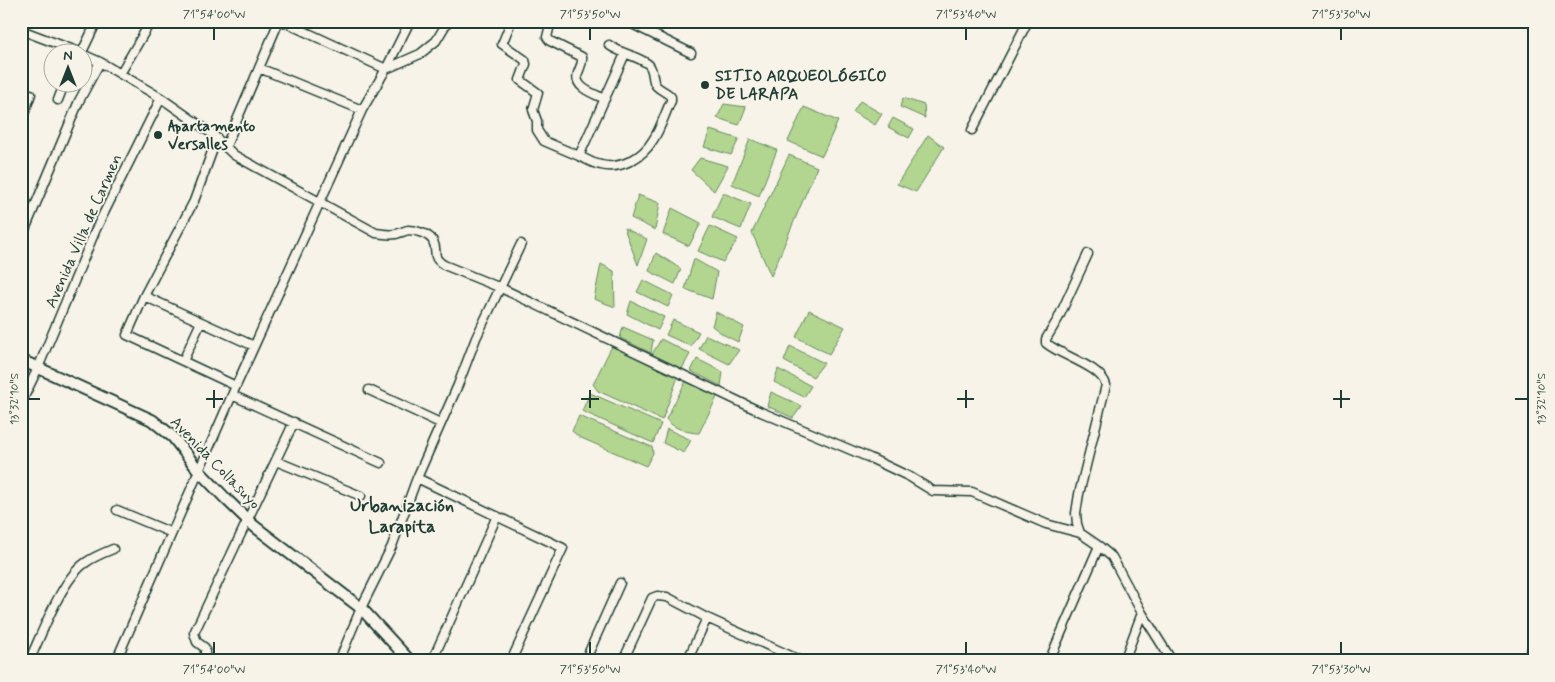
<svg xmlns="http://www.w3.org/2000/svg" width="1555" height="682" font-family="Mynerve,sans-serif">
  <style>
    .green { fill: #b2d590; stroke: #688962 }
    .lines { fill: none; stroke-linecap: round; stroke-linejoin: round }
    .minor-casing { stroke: #1f3d34; stroke-width: 11 }
    .tertiary-casing { stroke: #1f3d34; stroke-width: 14 }
    .minor { stroke: #f7f3e8; stroke-width: 8 }
    .tertiary { stroke: #f7f3e8; stroke-width: 10 }
    .ticks { fill: none; stroke: #1f3d34; stroke-width: 2 }
    .poi-dot { fill: #1f3d34; stroke: #f7f3e8; stroke-width: 2 }
    .labels { text-anchor: middle; dominant-baseline: central; stroke-width: 4; stroke-linejoin: round; paint-order: stroke }
    .poi-label { font-size: 16px; font-weight: bold; fill: #1f3d34; stroke: #f7f3e8; text-anchor: start }
    .street-label { font-size: 16px; fill: #1f3d34; stroke: #f7f3e8 }
    .neighbourhood-label { font-size: 18px; font-weight: bold; fill: #1f3d34; stroke: #f7f3e8 }
    .neatline { fill: none; stroke: #1f3d34; stroke-width: 2 }
    .ticks-label { font-size: 12px; text-anchor: middle; fill: #1f3d34 }
  </style>
  <rect width="100%" height="100%" fill="#f7f3e8"/>
  <filter id="ink" filterUnits="userSpaceOnUse"><feTurbulence type="fractalNoise" baseFrequency=".02" numOctaves="2"/><feDisplacementMap in="SourceGraphic" scale="10" xChannelSelector="R" yChannelSelector="G"/><feConvolveMatrix kernelMatrix="1 2 1 2 8 2 1 2 1" color-interpolation-filters="sRGB"/></filter>
  <g filter="url(#ink)">
    <path class="green" d="M903,98L924,105L925,118L900,107Z
      M860,101L882,114L875,125L853,112Z
      M724,104L746,107L739,125L717,118Z
      M804,107L838,121L822,156L788,141Z
      M893,118L914,129L909,138L888,127Z
      M710,130L739,139L731,155L704,147Z
      M928,135L944,147L916,192L897,184Z
      M750,139L777,150L759,196L732,184Z
      M789,155L817,167L771,276L752,233Z
      M700,158L728,166L714,191L691,170Z
      M723,193L751,204L741,229L712,217Z
      M638,195L660,203L655,230L631,218Z
      M672,208L701,223L689,246L663,234Z
      M710,226L738,239L723,262L698,251Z
      M624,228L647,239L638,265Z
      M656,253L681,269L675,284L649,271Z
      M694,259L717,272L712,299L685,289Z
      M601,264L614,271L615,307L594,299Z
      M643,280L673,295L668,307L637,292Z
      M631,301L664,317L658,330L627,314Z
      M809,310L845,327L829,354L796,337Z
      M716,312L744,327L738,342L724,335L712,326Z
      M673,320L699,332L691,346L666,335Z
      M623,327L653,340L651,353L620,338Z
      M706,335L739,350L729,364L699,349Z
      M661,339L690,354L682,369L651,356Z
      M612,346L678,377L662,420L598,391L593,384Z
      M790,346L824,363L813,377L784,361Z
      M697,359L723,372L721,386L691,371Z
      M778,369L811,386L804,397L774,382Z
      M686,381L718,395L699,433C688,433 672,428 666,419Z
      M771,392L802,406L793,418L767,406Z
      M590,393L661,424L653,443L582,411Z
      M579,416L652,447L653,453L646,466L579,437L572,431Z
      M667,429L691,440L684,453L663,443Z"/>
    <g class="lines">
      <g class="minor-casing">
        <path id="minor" d="M282,21L386,69L420,54L436,41L448,21
          M507,21L509,27L502,44L525,60L526,64L520,80L538,93L533,110L537,121V130L544,141L579,156L625,54
          M551,21L547,37L550,41L582,57C583,63 580,67 578,73C573,88 595,94 605,99
          M626,21L691,53
          M21,30L79,52
          M82,52L97,21
          M82,54L100,62L161,98L211,133L234,155L376,233C382,234 390,235 396,234C400,233 404,231 408,230C416,230 429,234 433,241C439,253 430,256 444,265L501,288L761,412L870,458L910,477L933,491L972,492L1046,524L1080,533
          M259,68L362,110
          M120,74L151,21
          M58,100L65,82
          M21,123L31,94
          M972,130L1028,21
          M217,138L194,201L144,296L127,335L236,386
          M226,146L279,21
          M579,156C586,159 593,164 601,165C621,170 643,157 653,140C661,128 665,113 671,101V97C667,91 658,90 655,84C652,79 654,71 649,65C641,57 619,53 609,45
          M21,239L79,101L100,62
          M1088,254L1058,319L1046,339V343C1061,356 1101,366 1106,385L1079,494L1076,513L1077,524L1080,533L1099,546L1112,557L1142,613L1172,661
          M144,296L254,346
          M183,361L201,322
          M369,390L440,423
          M232,395L381,463
          M21,403L38,368L96,229L161,98
          M276,461L361,496
          M417,478L563,548L511,661
          M117,510L172,533
          M29,661C42,634 61,580 85,563C93,557 103,553 113,549
          M116,661L236,386L362,110L386,69L410,21
          M204,661L205,657V648L197,642L194,633L294,422
          M339,661L361,608L392,546L417,478L458,385L476,338L521,244
          M432,661L497,516
          M585,661L620,583
          M623,661L652,598L657,596L667,597L707,618L802,661
          M687,661L707,618
          M1049,661L1099,546
          M1124,661L1142,613
          M1527,661L1534,644"/>
      </g>
      <g class="tertiary-casing">
        <path id="tertiary" d="M21,360L152,420L173,437L199,471L226,499L254,526L361,608L410,661"/>
      </g>
      <use href="#minor" class="minor"/>
      <use href="#tertiary" class="tertiary"/>
    </g>
  </g>
  <path class="ticks" d="M214,28V40M590,28V40M966,28V40M1341,28V40M214,390V408M590,390V408M966,390V408M1341,390V408M28,399H40M206,399H223M581,399H599M957,399H974M1333,399H1350M1515,399H1528M214,642V654M590,642V654M966,642V654M1341,642V654"/>
  <g class="poi-dot">
    <circle cx="705" cy="85" r="5"/>
    <circle cx="158" cy="135" r="5"/>
  </g>
  <g class="labels">
    <g class="poi-label">
      <text x="715" y="76">SITIO ARQUEOLÓGICO<tspan x="715" dy="18">DE LARAPA</tspan></text>
      <text x="168" y="126">Apartamento<tspan x="168" dy="18">Versalles</tspan></text>
    </g>
    <g class="street-label">
      <text transform="translate(84 231) rotate(-66)">Avenida Villa de Carmen</text>
      <text transform="translate(215 463) rotate(46)">Avenida Collasuyo</text>
    </g>
    <g class="neighbourhood-label">
      <text x="402" y="506">Urbanización<tspan x="402" dy="21">Larapita</tspan></text>
    </g>
  </g>
  <rect width="1555" height="682" fill="none" stroke="#f7f3e8" stroke-width="55"/>
  <g transform="translate(68 68)"><circle r="24" fill="#f7f3e8" stroke="#a1aaa0"/>
  <path d="M0-4L9 19L0 12L-9 19Z" fill="#1f3d34"/>
  <text y="-8" font-size="14" font-weight="bold" text-anchor="middle" fill="#1f3d34">N</text>
  </g>
  <rect x="28" y="28" width="1500" height="626" class="neatline"/>
  <g class="ticks-label">
    <text x="214" y="18">71°54'00"W</text>
    <text x="590" y="18">71°53'50"W</text>
    <text x="966" y="18">71°53'40"W</text>
    <text x="1341" y="18">71°53'30"W</text>
    <text transform="translate(14 399) rotate(-90)" y="4">13°32'10"S</text>
    <text transform="translate(1541 399) rotate(-90)" y="4">13°32'10"S</text>
    <text x="214" y="673">71°54'00"W</text>
    <text x="590" y="673">71°53'50"W</text>
    <text x="966" y="673">71°53'40"W</text>
    <text x="1341" y="673">71°53'30"W</text>
  </g>
</svg>
